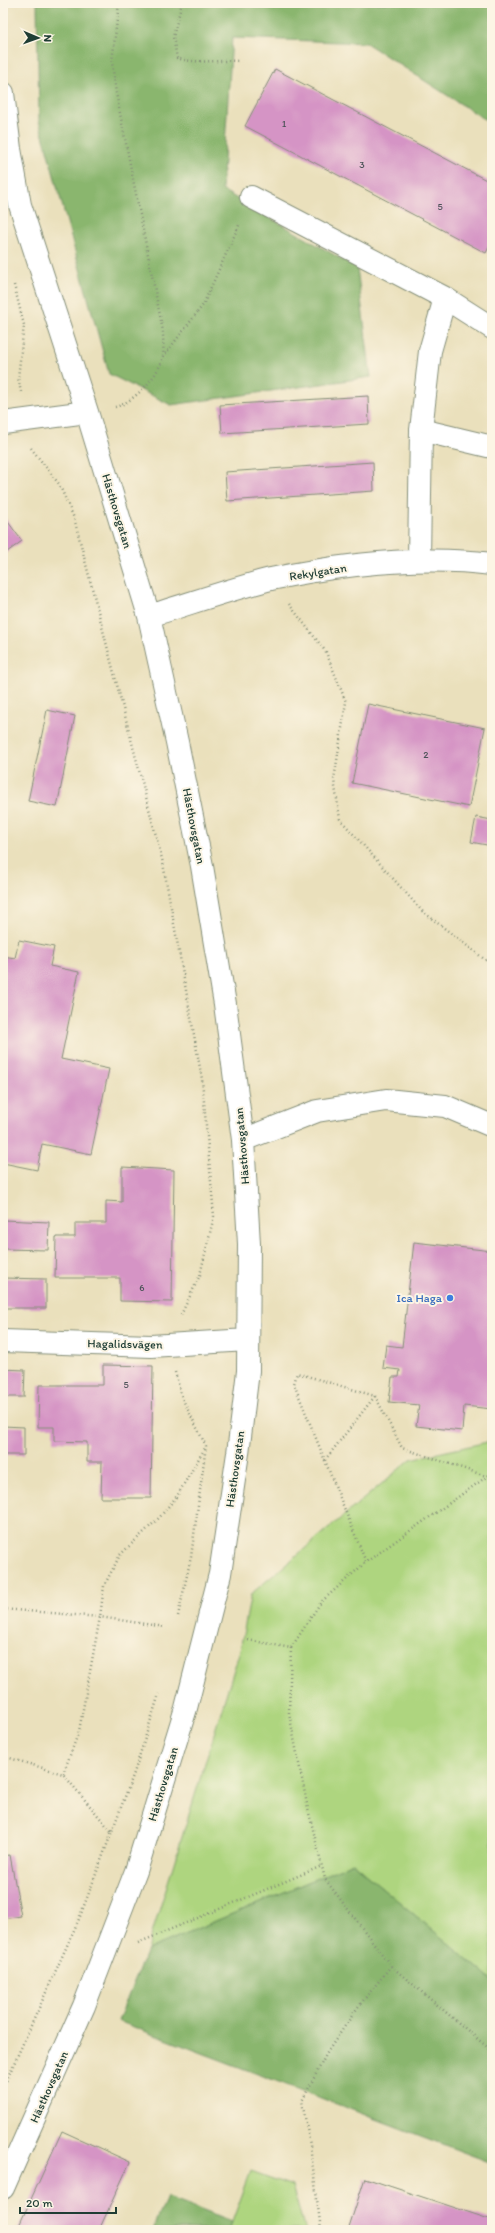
<svg xmlns="http://www.w3.org/2000/svg" width="495" height="2233" font-family="Itim,sans-serif">
  <style>
    .green { fill: #aed57f; stroke: #66895a }
    .forest { fill: #8ab66e; stroke: #547a51 }
    .building { fill: #d594c5 }
    .lines { fill: none; stroke-linecap: round; stroke-linejoin: round }
    .minor-casing { stroke: #848e78; stroke-width: 24 }
    .path { stroke: #848e78; stroke-width: 2.5; stroke-dasharray: 1 3; stroke-linecap: butt }
    .minor { stroke: #fff; stroke-width: 22 }
    .shop-dot { fill: #3f7fe0; stroke: #fcf5e5; stroke-width: 1.5 }
    .labels { text-anchor: middle; dominant-baseline: central; stroke-width: 4; stroke-linejoin: round; paint-order: stroke }
    .number-label { font-size: 10px; fill: #4c5358 }
    .street-label { font-size: 12px; fill: #1f3d34; stroke: #fcf5e5 }
    .shop-label { font-size: 12px; fill: #366cbe; stroke: #fcf5e5; text-anchor: end }
  </style>
  <rect width="100%" height="100%" fill="#fcf5e5"/>
  <filter id="ink" filterUnits="userSpaceOnUse"><feTurbulence type="fractalNoise" baseFrequency=".025" numOctaves="2"/><feDisplacementMap in="SourceGraphic" scale="8" xChannelSelector="R" yChannelSelector="G"/><feConvolveMatrix kernelMatrix="1 2 1 2 8 2 1 2 1" color-interpolation-filters="sRGB"/></filter>
  <filter id="wash" filterUnits="userSpaceOnUse"><feTurbulence type="fractalNoise" baseFrequency=".012" numOctaves="4" result="noise"/><feDisplacementMap in="SourceGraphic" scale="16" xChannelSelector="R" yChannelSelector="G"/><feGaussianBlur stdDeviation="0.9" result="paint"/><feColorMatrix in="noise" values="0 0 0 0 0 0 0 0 0 0 0 0 0 0 0 0 0 1.4 0 .05"/><feComposite in="paint" operator="in"/></filter>
  <g filter="url(#wash)">
    <rect width="100%" height="100%" fill="#eae0bc"/>
    <path class="green" d="M492,1441V1980L353,1863L147,1950L240,1650L251,1594L411,1459Z
      M251,2171L292,2186L305,2230H229Z"/>
    <path class="forest" d="M37,3H492V124L366,43L232,38L222,190L357,268L371,377L171,405L109,374L39,121Z
      M353,1863L492,1980V2163L118,2021L147,1950Z
      M167,2197L232,2222L229,2230H153Z"/>
    <g id="blocks">
      <path class="building" d="M275,69L492,183V249L489,247L486,253L245,126Z
        M368,396L369,424L222,433L220,405Z
        M373,462L374,491L227,501L225,472Z
        M3,515L22,541L3,555Z
        M368,704L485,728L469,807L352,783Z
        M47,710L75,716L57,807L28,801Z
        M476,817L492,820V846L471,842Z
        M19,940L54,947L50,966L79,972L61,1059L109,1069L91,1154L42,1144L37,1170L3,1163V956L15,958Z
        M122,1167L174,1170L172,1302L120,1301V1278H55L56,1237H75V1223H106V1201L122,1202Z
        M3,1220L49,1222L48,1250L3,1249Z
        M414,1242L492,1251V1409L464,1406L462,1431L416,1426L419,1405L389,1402L392,1377H399L400,1370L383,1368L386,1345L402,1347Z
        M3,1278L46,1279V1308H3Z
        M103,1365L153,1366L151,1498H101L102,1462H87V1442L54,1441V1427H38L39,1385H103Z
        M3,1369L25,1370L24,1397H3Z
        M3,1426L24,1427V1455H3Z
        M10,1855L21,1916L3,1919V1856Z
        M62,2131L130,2162L99,2230H17Z
        M365,2178L492,2220V2230H348Z"/>
    </g>
  </g>
  <g filter="url(#ink)">
    <use href="#blocks" fill-opacity="0" stroke="#848e78" stroke-width="1"/>
    <g class="lines">
      <g class="minor-casing">
        <path id="minor" d="M3,93L10,149L20,205L87,412L149,616L177,742L202,866L225,1004L243,1140L249,1244L248,1371L238,1453L220,1574L186,1708L136,1871L84,2006L3,2188
          M251,197L445,298
          M3,423L87,412
          M421,430L430,351L445,298L492,328
          M419,560L421,430L492,447
          M149,616C189,604 230,589 271,579C343,564 419,555 492,564
          M243,1140L317,1111L386,1100L445,1106L492,1126
          M3,1341L151,1346L247,1340"/>
      </g>
      <path class="path" d="M182,3L173,37L177,58C193,64 222,60 240,61
        M14,285L24,325L18,378L21,392
        M163,357L203,305L240,223
        M115,407C133,403 160,375 163,356C164,348 163,339 163,331L116,93L112,62L119,3
        M31,448L59,484L74,518L163,863L202,1079L214,1216L200,1275L180,1317
        M289,604L326,652L346,702L334,780L340,819L422,911L492,965
        M175,1372L182,1398L206,1446L191,1557L178,1616
        M375,1396L402,1448L486,1476
        M325,1460L375,1396L297,1373L294,1384L366,1562
        M3,1609L100,1617L165,1627
        M248,1640L291,1648L321,1602L366,1562L492,1473
        M291,1648L289,1713L308,1809L325,1879L391,1966L492,2051
        M3,1756L63,1774L111,1831
        M63,1774L79,1731L100,1617L104,1586L120,1555L159,1518L177,1496L205,1448
        M138,1943L322,1866
        M3,2088L79,1919L134,1773L159,1694
        M321,2230L310,2145L302,2101L328,2051L358,2007L391,1966"/>
      <use href="#minor" class="minor"/>
    </g>
  </g>
  <circle class="shop-dot" cx="450" cy="1298" r="4"/>
  <g class="labels">
    <g class="number-label">
      <text x="284" y="123">1</text>
      <text x="362" y="164">3</text>
      <text x="440" y="206">5</text>
      <text x="426" y="754">2</text>
      <text x="142" y="1287">6</text>
      <text x="126" y="1384">5</text>
    </g>
    <g class="street-label">
      <text transform="translate(117 511) rotate(73)">Hästhovsgatan</text>
      <text transform="translate(318 572) rotate(-9)">Rekylgatan</text>
      <text transform="translate(194 826) rotate(79)">Hästhovsgatan</text>
      <text transform="translate(242 1146) rotate(-95)">Hästhovsgatan</text>
      <text transform="translate(125 1344) rotate(1)">Hagalidsvägen</text>
      <text transform="translate(235 1469) rotate(-82)">Hästhovsgatan</text>
      <text transform="translate(163 1784) rotate(-73)">Hästhovsgatan</text>
      <text transform="translate(49 2087) rotate(-66)">Hästhovsgatan</text>
    </g>
    <g class="shop-label">
      <text x="442" y="1298">Ica Haga</text>
    </g>
  </g>
  <rect width="495" height="2233" fill="none" stroke="#fcf5e5" stroke-width="16"/>
  <g transform="translate(38 38) rotate(92)" stroke="#fcf5e5" stroke-width="3" paint-order="stroke">
  <path d="M0-3L7 15L0 10L-7 15Z" fill="#1f3d34"/>
  <text y="-6" font-size="11" font-weight="bold" text-anchor="middle" fill="#1f3d34">N</text>
  </g>
  <path d="M20 2207v6h96v-6" fill="none" stroke="#1f3d34" stroke-width="2"/>
  <text x="26" y="2207" font-size="12" fill="#1f3d34" stroke="#fcf5e5" stroke-width="3" paint-order="stroke">20 m</text>
</svg>
